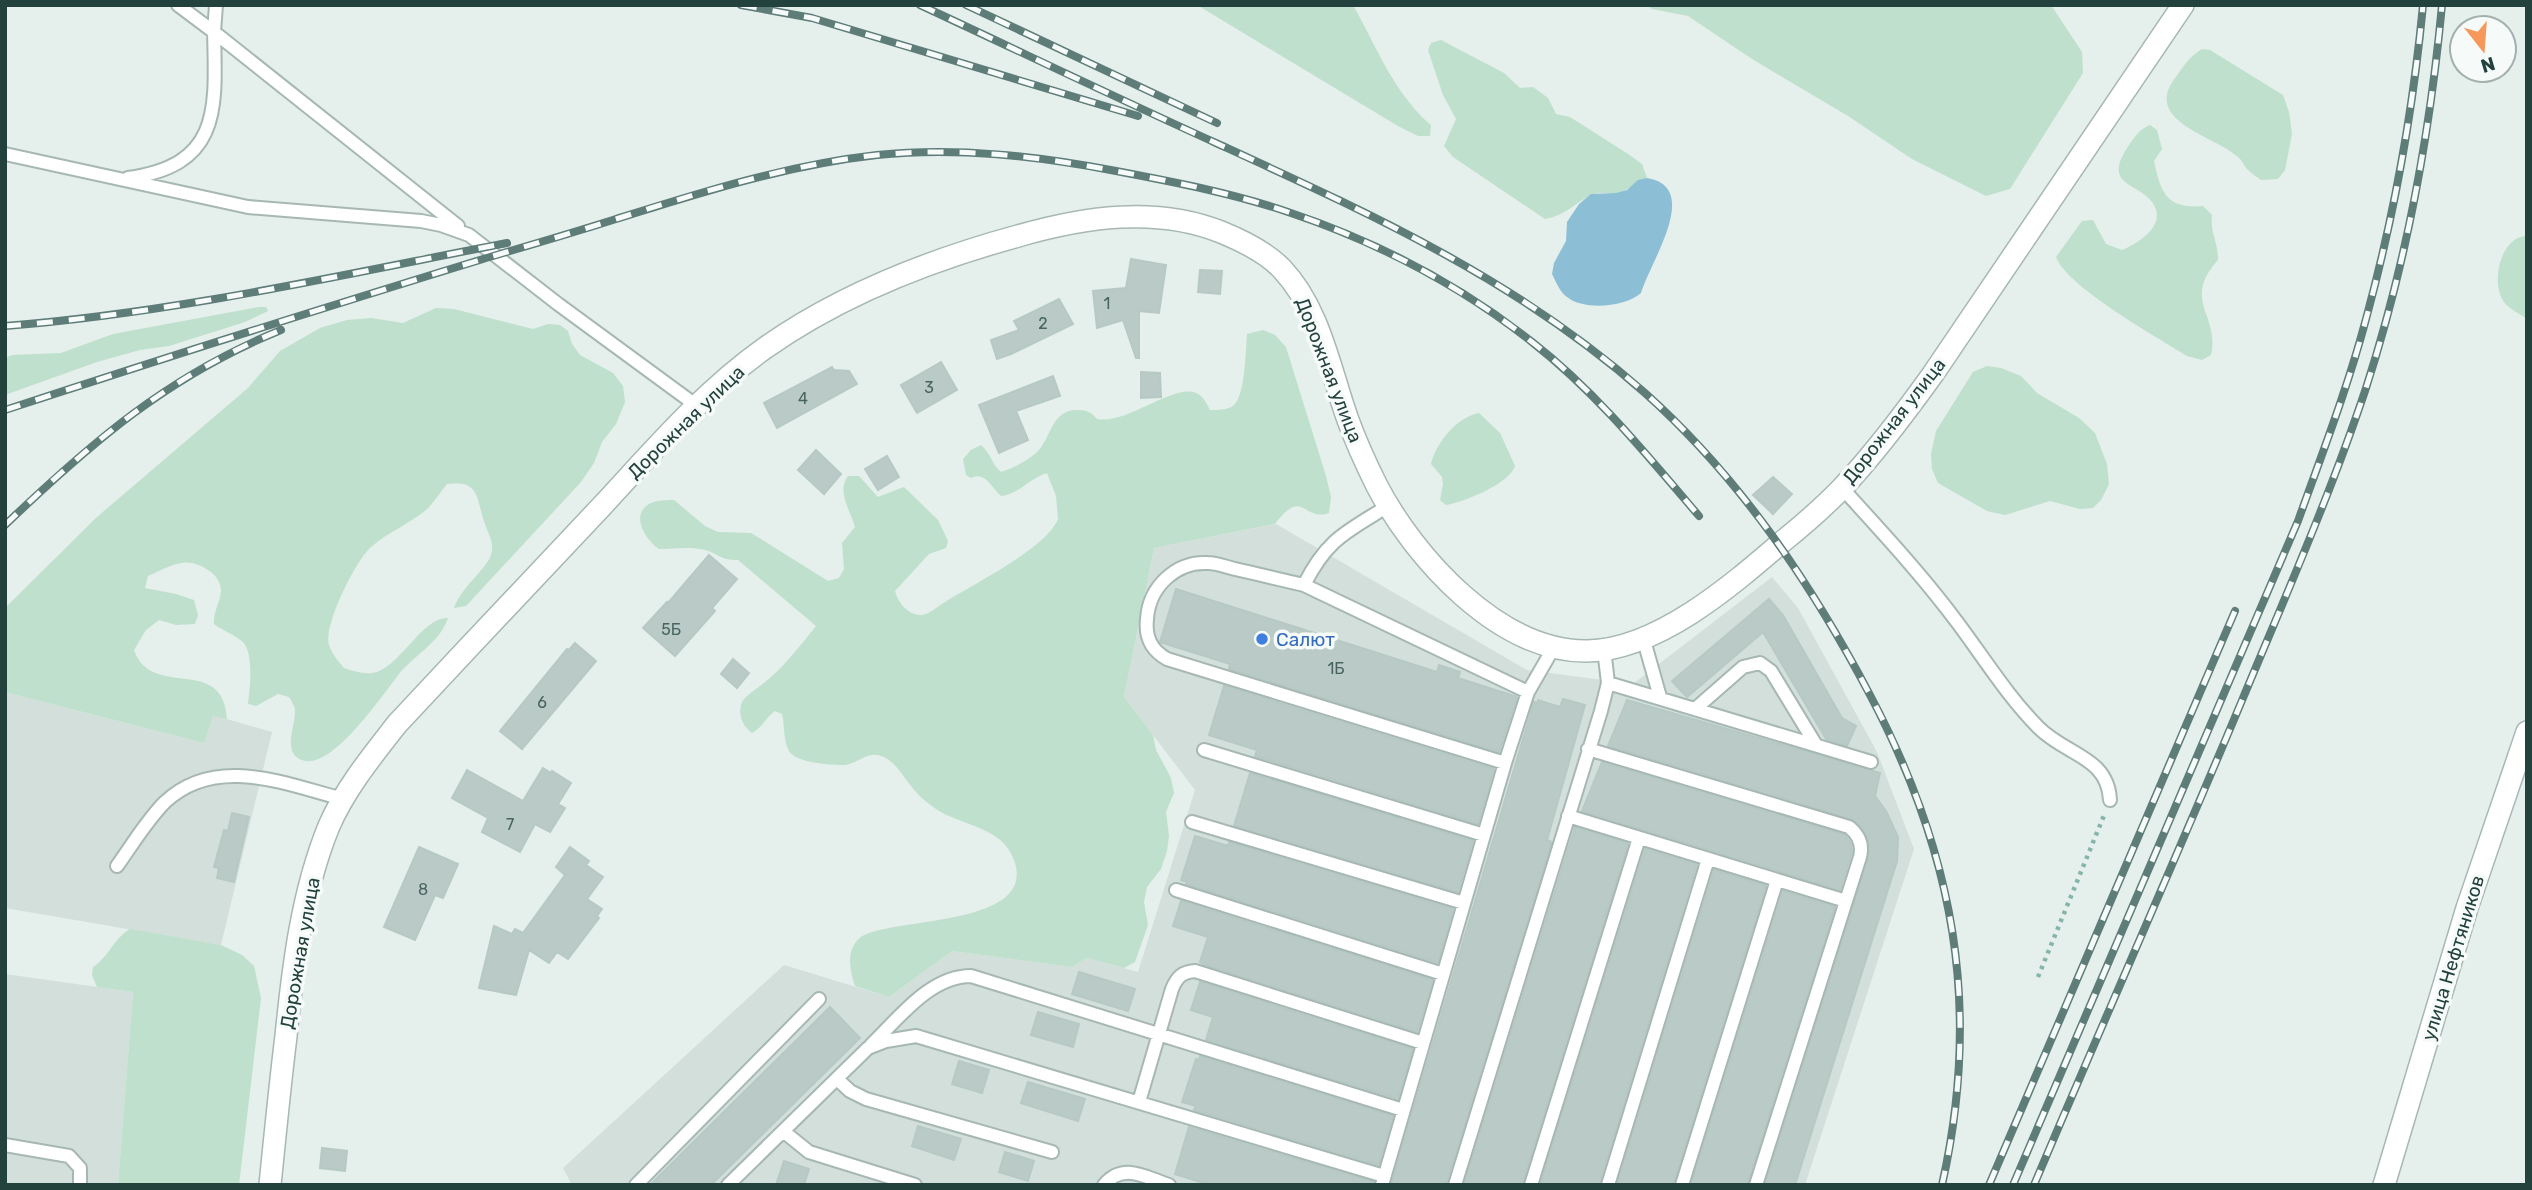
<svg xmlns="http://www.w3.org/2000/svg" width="2532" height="1190" font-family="Rubik,sans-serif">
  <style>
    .built { fill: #d3dfdb }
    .green { fill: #bee0cc }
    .water { fill: #8cbfd5 }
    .building { fill: #bacac6; stroke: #b7c9c4; stroke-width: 2 }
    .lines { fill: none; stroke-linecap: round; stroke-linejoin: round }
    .service-casing { stroke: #a7b8b4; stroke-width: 16 }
    .tertiary-casing { stroke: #a7b8b4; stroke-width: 24 }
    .path { stroke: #85b4ac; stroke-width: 4.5; stroke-dasharray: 3.5 5; stroke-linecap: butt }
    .service { stroke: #fff; stroke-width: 12 }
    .tertiary { stroke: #fff; stroke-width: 21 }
    .rail-casing { stroke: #5e7d79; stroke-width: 8 }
    .rail { stroke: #f6fbf9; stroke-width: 5; stroke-dasharray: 16; stroke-linecap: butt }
    .shop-dot { fill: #3f7fe0; stroke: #f6fbf9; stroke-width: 2.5 }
    .labels { text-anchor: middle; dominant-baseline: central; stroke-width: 7; stroke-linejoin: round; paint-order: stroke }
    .number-label { font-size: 16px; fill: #496460 }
    .street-label { font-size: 19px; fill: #23423e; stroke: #f6fbf9 }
    .shop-label { font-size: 19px; fill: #366cbe; stroke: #f6fbf9; text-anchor: start }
  </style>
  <rect width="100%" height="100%" fill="#e5efec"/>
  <path class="built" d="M1276,524L1527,670L1633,684L1772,577L1798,608L1877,752L1914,849L1805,1185H572L563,1168L784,965L889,997L952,951L1072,967L1087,958L1138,972L1195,790L1124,697L1154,548Z
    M5,692L204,743L213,715L272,732L221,945L5,908Z
    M5,974L133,992L118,1185H5Z"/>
  <path class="green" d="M1197,5H1353C1376,46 1395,95 1431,125L1430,136H1418L1398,126Z
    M1646,5H2051L2082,52L2083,73L2010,189L1986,196L1912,159L1848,116L1752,59L1688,16L1652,9Z
    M1441,40L1504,73L1520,88L1533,87L1548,98L1556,114L1570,117L1628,154L1642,164L1647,178C1635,181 1629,191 1617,193C1608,194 1598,191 1589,196C1574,204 1564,216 1545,219L1453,157L1444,146L1456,119L1443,95L1428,50L1431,43Z
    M2202,49L2210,50L2283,95L2289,112L2292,134L2285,170L2278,179L2261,180C2257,177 2252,174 2248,170C2244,166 2242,160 2238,157C2217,137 2145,122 2173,81C2182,69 2188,57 2202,49Z
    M2150,125L2157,130L2162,149L2154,161C2161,194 2167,209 2203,206L2212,215C2210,234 2218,241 2218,260C2181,301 2220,314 2211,355L2202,360L2187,356C2157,337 2067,287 2056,257L2082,221L2093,220L2106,244L2122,250C2138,243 2169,225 2152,202C2137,182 2103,186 2127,148C2134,138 2138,130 2150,125Z
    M2527,235V319C2520,314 2508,308 2504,302C2492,285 2498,250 2516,239C2519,237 2523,237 2527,235Z
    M259,307H266L268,311L245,322L169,346L140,350L97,362L5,395V358L12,355L61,353L113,334Z
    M436,308L454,309L533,329L548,324L560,325L568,331L572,344L580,355L613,373L623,386L625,402L616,424L602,442L594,463L581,482L466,606L454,608C461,588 487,568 491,555C495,543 488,534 485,524C476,500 481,479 447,484C440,492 434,503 426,510C409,524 388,532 371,547C356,560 323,625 329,645C332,654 338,661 344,668C353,671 362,674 372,673C399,670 421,617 448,618C439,644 415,654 399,674C383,694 331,772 302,760C282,753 295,727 295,712C295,706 292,702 289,697L278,694L256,706L248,704C250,689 254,654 243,642C235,635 222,630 214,624C213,612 220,603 221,591C221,583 217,577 211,572C187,554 173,565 148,576L145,588L176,594L194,600L198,615L195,624L176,625L159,620L146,630L134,650C152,701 223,653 227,719L213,716L204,743L5,692V608L97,517L248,388L280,351L320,328L347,320L371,318L403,323Z
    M1263,330L1275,335L1286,347L1326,476L1331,497L1329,513C1302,522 1304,486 1275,524L1154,548L1124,697L1153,735L1156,750L1171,778L1174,793L1166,812L1169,836L1167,851L1161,869L1147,887L1144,902L1148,925L1135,962L1124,968L1087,958L1072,967L952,951L889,997L855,986C850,971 845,949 861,937C888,917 1039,928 1014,860C1002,826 961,826 936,809C929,804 921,798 916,792C905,780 898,764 884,757C868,749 858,764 844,765C831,765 796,763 789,751C783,741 785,725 782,714L775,711C765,718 763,727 752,733C744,727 738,717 741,705C743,697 754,691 760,686C781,671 800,646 816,626L738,560C719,560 720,554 705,550C690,546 674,549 659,549C645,540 629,513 651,503C658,500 667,500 674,500L705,526L718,532L751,533L828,581L839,578L844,569L842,543L855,527C851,511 836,492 848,476H859L878,497L904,487L938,520L948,541L946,548L929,554L895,591C898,603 908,615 921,615C929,615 938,606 945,602C972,585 1047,548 1058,519L1056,496L1047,473C1030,478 1019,494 1001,496C991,487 985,471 971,478L966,475L963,459L971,450L981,445C991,453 991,464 1001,472C1013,468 1025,462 1035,454C1052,440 1050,409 1078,410C1087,410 1092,413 1097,419C1130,425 1180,377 1201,396C1205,400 1208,406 1210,410C1218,410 1227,410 1233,406C1245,398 1246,349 1247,334Z
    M1987,366L2001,368L2021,376L2037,393L2079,418L2095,433L2107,464L2109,484L2101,500L2093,508L2080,509L2050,501L2005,515L1987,511L1938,483L1932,469L1931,454L1936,431L1973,372Z
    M1479,413L1500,433L1515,466C1509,484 1464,502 1446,505L1440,500L1443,484L1442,477L1431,464C1436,443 1457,417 1479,413Z
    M130,929L221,945L242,955L254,966L261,998L239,1185H118L133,992L97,987L92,975L93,967C110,956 112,940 130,929Z"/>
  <path class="water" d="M1647,178C1702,187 1651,260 1641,293C1626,307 1584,311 1567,297C1560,292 1556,282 1552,274L1554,263L1566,241L1567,222L1579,204L1591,194L1616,193L1627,190L1638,180Z"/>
  <path class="building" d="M1131,259L1166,265L1159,313L1139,311V358H1136L1123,320L1097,328L1093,291L1126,288Z
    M1200,270L1222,271L1220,294L1198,292Z
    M1059,299L1073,324L1011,354L997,359L991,340L1019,330L1014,321Z
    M941,362L957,390L917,413L901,385Z
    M832,367L834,370L849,371L857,384L777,428L764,403Z
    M1141,372L1160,373L1161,397L1141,398Z
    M1053,376L1060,396L1016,411L1028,440L999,453L979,405Z
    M816,450L841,474L824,494L798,470Z
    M887,456L899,477L878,490L865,469Z
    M1773,477L1792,494L1773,514L1753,495Z
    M709,555L737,579L712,608L715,611L675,656L643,628L667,602L668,603Z
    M1176,589L1437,672L1439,665L1460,672L1458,678L1517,697L1499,752L1229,669L1230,664L1160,642Z
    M1769,599L1783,615L1842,718L1856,726L1847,746L1826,739L1763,632L1687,697L1672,681Z
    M575,643L596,661L522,749L500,731L567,649L569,650Z
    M733,659L749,673L737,688L721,674Z
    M1224,686L1494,769L1478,824L1255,756L1257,750L1209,735Z
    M1563,699L1585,705L1547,840L1552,842L1446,1185H1391L1534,702L1538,703V700L1560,707Z
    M1627,700L1880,773L1875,796L1886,811L1898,837L1897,861L1795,1185H1765L1868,859V838L1862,828L1852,819L1608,746Z
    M1602,762L1845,835L1851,844L1852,852L1840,890L1582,811Z
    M543,768L551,773L552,771L571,783L558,804L565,808L550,832L535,824L520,852L482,832L488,818L452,798L467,770L523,801Z
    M1250,773L1473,841L1458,892L1234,826Z
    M232,813L249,817L234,882L217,878L219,868L214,867L224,830L228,831Z
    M1575,827L1628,844L1522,1185H1464Z
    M1195,836L1228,846L1229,842L1453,909L1438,963L1186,884L1187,882L1181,880Z
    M419,847L458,864L443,898L435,895L415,940L384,927Z
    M570,847L589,861L586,865L603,877L587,899L602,909L597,916L599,918L568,959L557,952L549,963L529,950L516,995L479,988L494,926L512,934L515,929L523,933L565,875L556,867Z
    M1645,849L1697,865L1599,1185H1540Z
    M1714,870L1766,886L1673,1185H1617Z
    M1783,891L1835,907L1747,1185H1691Z
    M1181,901L1433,980L1417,1032L1205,965L1200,962L1208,937L1173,926Z
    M1079,972L1135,989L1128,1011L1072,994Z
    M1200,982L1413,1049L1398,1099L1206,1040L1213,1017L1191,1010Z
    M830,1007L860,1038L711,1185H650Z
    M1038,1012L1079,1024L1073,1047L1031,1035Z
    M1200,1056L1393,1116L1379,1165L1194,1110L1196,1106L1182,1102L1196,1059L1199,1060Z
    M959,1061L989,1070L982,1093L952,1084Z
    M1028,1082L1085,1099L1078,1121L1021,1103Z
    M918,1126L961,1139L954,1160L912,1146Z
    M1189,1127L1374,1182L1373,1185H1210L1175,1174Z
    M322,1148L347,1151L345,1171L320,1168Z
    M1005,1152L1034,1161L1028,1181L999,1172Z
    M784,1161L809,1169L804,1185H776Z"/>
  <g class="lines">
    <g class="service-casing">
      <path id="service" d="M216,5L214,32L458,226
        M5,154L248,207L421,221L441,225L469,235L558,304L697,406
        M128,178C221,165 216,110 214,32L178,5
        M1842,488C1882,532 1922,575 1957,622C1984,658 2008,697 2039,728C2066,755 2108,757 2110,800
        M1388,506C1346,532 1327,539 1304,585C1281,580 1258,574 1235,569C1226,567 1217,563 1208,563C1176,561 1149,587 1147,619C1145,637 1151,650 1167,659L1505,763
        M1304,585L1528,692
        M1643,637L1660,697
        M1608,683L1871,762
        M1695,709L1743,667L1760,663L1771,671L1816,745
        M1588,749L1849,827C1859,835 1863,845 1860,857L1756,1185
        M1204,750L1484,835
        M1568,816L1846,901
        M1192,822L1464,903
        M117,866C132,845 147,820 165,802C216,754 285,784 343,799
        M1176,890L1443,974
        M871,1045C899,1018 930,976 971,976L1403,1110
        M837,1079L850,1091L866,1099L1052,1152
        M1139,1102L1172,989C1177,977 1182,972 1195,971L1423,1043
        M783,1131L809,1152L915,1185
        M5,1145L69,1156L80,1168V1185
        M636,1185L819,999
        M728,1185L868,1048L886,1041L916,1036L1384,1176
        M1104,1185C1123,1162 1145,1177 1169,1185
        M1382,1185L1505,763L1528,692L1554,647
        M1455,1185L1601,711L1608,683L1604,649
        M1531,1185L1639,838
        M1608,1185L1708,859
        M1682,1185L1777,880"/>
    </g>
    <g class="tertiary-casing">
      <path id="tertiary" d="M270,1185C275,1135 280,1085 286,1036C293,966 302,892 329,826C345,789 372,756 397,724C465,651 533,579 602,506C653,451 703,392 765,348C840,295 930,260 1018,236C1084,217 1156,206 1221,232C1243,241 1266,252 1282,269C1320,309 1330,370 1348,420C1356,442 1366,464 1377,486C1414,557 1499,652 1587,651C1657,650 1731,586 1782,542C1803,525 1824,507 1843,487C1876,452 1905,413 1933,374L2183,5
        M2384,1185L2467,908L2527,732"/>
    </g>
    <path class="path" d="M2038,977L2105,813"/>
    <use href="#service" class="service"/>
    <use href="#tertiary" class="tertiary"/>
    <g class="rail-casing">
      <path id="rail" d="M741,5L812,18L1138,116
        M920,5C1019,51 1117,98 1216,143C1371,214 1516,279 1645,393C1740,478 1811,583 1870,695C1954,854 1982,1007 1942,1185
        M966,5L1217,123
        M5,326C174,313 341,275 507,243
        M5,410C164,358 323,308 483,259C527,246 572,233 616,219C702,192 787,165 877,155C957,147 1037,156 1116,171C1174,182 1232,193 1288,212C1375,241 1460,285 1532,342C1596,392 1647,455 1699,516
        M5,525C92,442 168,376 281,330
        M1989,1185L2235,611
        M2013,1185L2298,521C2322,454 2348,387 2366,319C2394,216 2413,111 2423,5
        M2034,1185C2103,1022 2175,861 2243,698C2286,595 2331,493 2366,388C2406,264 2430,134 2442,5"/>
    </g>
    <use href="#rail" class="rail"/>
  </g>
  <circle class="shop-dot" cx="1262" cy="639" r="7"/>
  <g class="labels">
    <g class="number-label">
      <text x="1107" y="303">1</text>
      <text x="1043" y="323">2</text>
      <text x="929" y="387">3</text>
      <text x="803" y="398">4</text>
      <text x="671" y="629">5Б</text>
      <text x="1336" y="668">1Б</text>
      <text x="542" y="702">6</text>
      <text x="510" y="824">7</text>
      <text x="423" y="889">8</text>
    </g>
    <g class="street-label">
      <text transform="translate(1329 370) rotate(69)">Дорожная улица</text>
      <text transform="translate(1894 421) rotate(-52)">Дорожная улица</text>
      <text transform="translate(686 422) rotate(-44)">Дорожная улица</text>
      <text transform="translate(300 953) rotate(-80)">Дорожная улица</text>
      <text transform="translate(2453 958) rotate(-73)">улица Нефтяников</text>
    </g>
    <g class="shop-label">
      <text x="1276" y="639">Салют</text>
    </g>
  </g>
  <rect width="2532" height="1190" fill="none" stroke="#23423e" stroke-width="14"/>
  <g transform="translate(2483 49) rotate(163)"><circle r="33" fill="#f6fbf9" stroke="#a2b1ae" stroke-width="2"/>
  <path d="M0-5L12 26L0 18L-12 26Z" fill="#f7985b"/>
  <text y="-10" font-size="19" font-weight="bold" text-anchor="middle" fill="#23423e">N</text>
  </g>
</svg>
